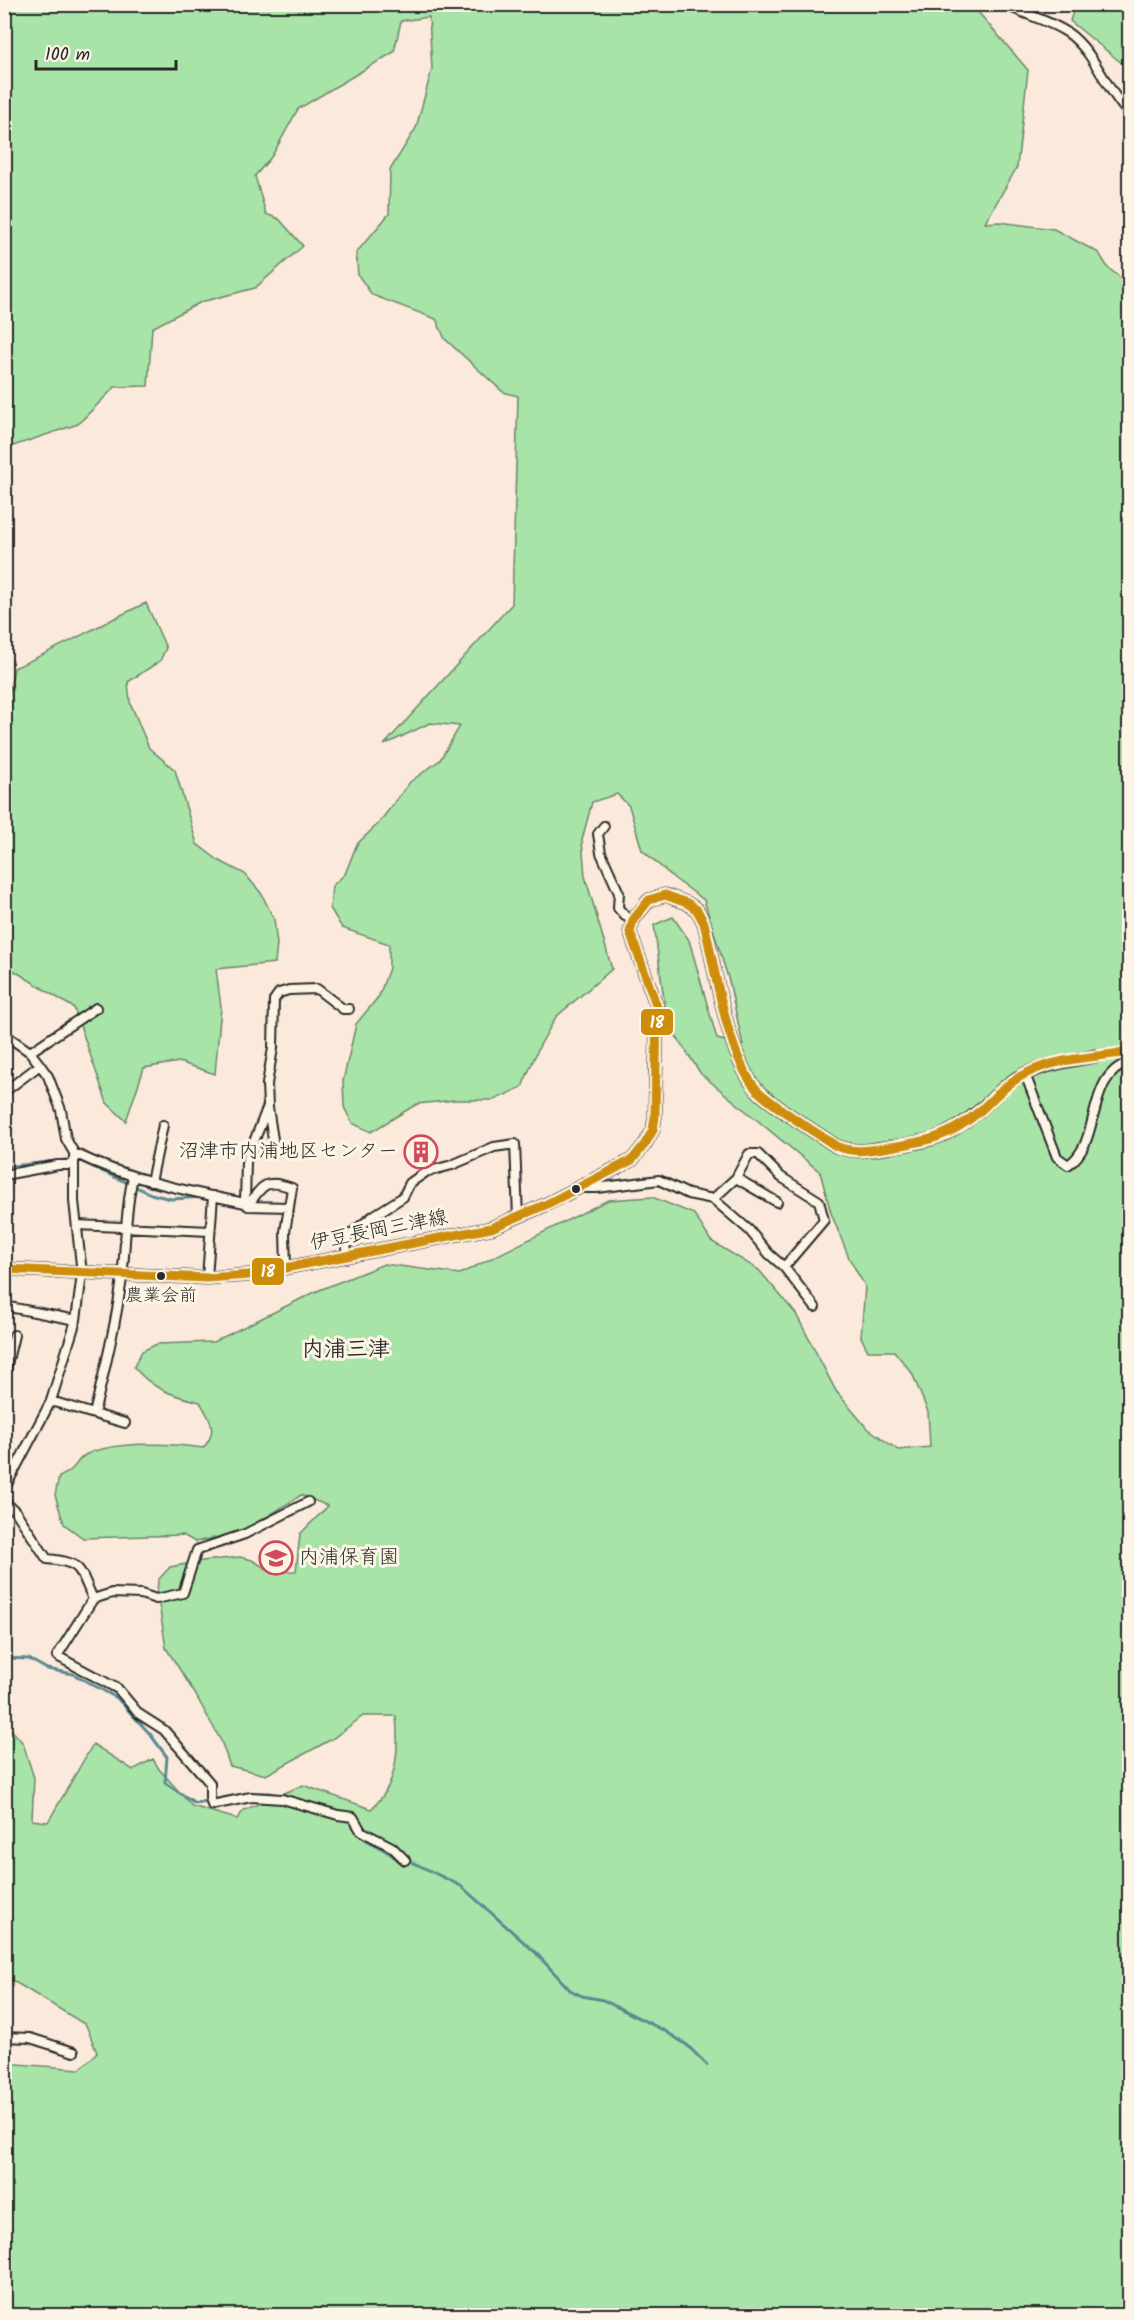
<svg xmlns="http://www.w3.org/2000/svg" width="1134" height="2320" font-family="Kalam,'Klee One',sans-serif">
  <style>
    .green { fill: #a8e3a8; stroke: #6a876a; stroke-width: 1.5 }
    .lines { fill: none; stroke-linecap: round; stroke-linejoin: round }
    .stream { stroke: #5a8a92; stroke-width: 3 }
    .secondary-tunnel { stroke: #d1c3b9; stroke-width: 10; stroke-dasharray: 10 5; stroke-linecap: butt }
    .street-casing { stroke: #2b2b2b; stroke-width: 12 }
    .secondary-casing { stroke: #2b2b2b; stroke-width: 15 }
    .street { stroke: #fcf5e5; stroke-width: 8 }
    .secondary { stroke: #fcf5e5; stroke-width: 10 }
    .bus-1-casing { stroke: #fcf5e5; stroke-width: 14 }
    .bus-1 { stroke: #ce8d09; stroke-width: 9 }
    .bus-dot { fill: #2b2b2b; stroke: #fcf5e5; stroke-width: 2 }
    .labels { text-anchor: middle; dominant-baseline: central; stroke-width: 6; stroke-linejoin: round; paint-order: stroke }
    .bus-label { font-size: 18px; fill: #2b2b2b; stroke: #fcf5e5 }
    .poi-label { font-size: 20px; fill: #2b2b2b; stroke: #fcf5e5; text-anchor: end }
    .street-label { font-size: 20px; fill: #2b2b2b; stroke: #fcf5e5 }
    .quarter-label { font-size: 22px; font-weight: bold; fill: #2b2b2b; stroke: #fcf5e5 }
    .line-badge { stroke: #fcf5e5; stroke-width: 2 }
    .badge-label { font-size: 16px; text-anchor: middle; font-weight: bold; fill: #fff }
  </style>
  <rect width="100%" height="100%" fill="#fbe9dc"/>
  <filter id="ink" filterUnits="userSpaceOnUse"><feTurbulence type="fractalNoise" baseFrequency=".0167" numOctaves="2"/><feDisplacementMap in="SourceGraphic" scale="12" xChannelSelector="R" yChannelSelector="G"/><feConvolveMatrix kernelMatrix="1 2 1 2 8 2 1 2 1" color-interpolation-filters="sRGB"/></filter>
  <g filter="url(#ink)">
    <path class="green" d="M5,5H972L1028,70L1017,167L985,223L999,222L1054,229L1099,253L1108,268L1129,284V2315H5V2063L80,2069L97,2053L86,2025L5,1976L4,1721L23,1743L34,1778L32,1820L48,1822L93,1744L133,1770L153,1759L159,1769L192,1806L237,1819L244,1810L303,1785L371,1809C398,1786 399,1749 396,1716H363L332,1739L266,1775L230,1766L221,1741L194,1692L166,1648L157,1592L158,1580L170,1567L202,1561L240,1557L252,1560L272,1572L296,1571L300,1534L328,1506L301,1495L245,1531L195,1542L183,1535L83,1538L64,1524L55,1495L59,1477C63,1475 68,1473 71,1470C78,1464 79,1457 87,1454C116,1441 172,1443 203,1448C219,1431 210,1419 200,1402C172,1395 153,1390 134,1367L142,1351L157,1344L213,1342L317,1291L384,1264L460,1274L608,1200L652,1197L694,1214L711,1241L759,1270L796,1314L836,1391L866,1427L898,1450L930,1447L928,1412L912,1373L894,1351H868L861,1337L865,1286L849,1258L831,1213L820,1172L701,1074L667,1022L654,925L673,917L689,940L717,1039L743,1045L729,981L704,900L675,879L642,850L629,806L617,794L592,802L582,840L585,876L612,969L556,1017L539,1047L522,1087L494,1100H455L417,1104L371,1132L352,1123L344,1107L343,1081L356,1024L379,996L389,968V944L342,928L330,908L332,886L345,874L357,844L378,824L410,782L440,760L460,726L430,723L384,745L512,604L518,396L503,392L445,339L436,319L372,295L358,275L356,253L389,214L390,170L416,128L432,69L429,17L401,21L394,52L298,109L272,156L255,176L266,214L279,219L303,246L255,288L201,302L152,328L148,386L115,387L78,424L13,446L4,445Z
      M1075,5H1129V69L1070,21Z
      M146,603L166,648L160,661L128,682L130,702L149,748L175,770L197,844L218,860L245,874L261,893L274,919L277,944L275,963L216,969L221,1007L215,1074L179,1062L144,1068L126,1121L107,1103L74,1008L5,965L4,706L7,705L14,668C59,648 101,624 146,603Z"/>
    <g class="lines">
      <path class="stream" d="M4,1167L65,1160H78L151,1194L171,1199L204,1197
        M4,1658L29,1659L47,1669L73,1674L117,1698L150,1734L167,1757L165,1783L195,1803L250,1793H270L343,1812
        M347,1817C352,1825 357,1834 365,1839C378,1847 390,1851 401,1863L410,1861L461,1886L536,1953L570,1990L582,1996L603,2000L665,2031L687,2045L707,2065"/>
      <path class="secondary-tunnel" d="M1096,1056L1130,1052"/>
      <g class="street-casing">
        <path id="street" d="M1004,4C1025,15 1049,20 1068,33C1095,52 1107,92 1130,115
          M604,826L598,834L601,853L619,893L618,908L625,916L633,920
          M4,1034L30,1052L40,1065L48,1076L61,1110L66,1139L74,1153V1201L82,1274L76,1320L51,1401L4,1490
          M30,1052L96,1008
          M1025,1074L1057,1157L1068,1165C1103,1142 1084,1076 1130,1062
          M4,1092L40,1065
          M268,1108L275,1152
          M74,1153C128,1179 186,1191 245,1203L248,1206L289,1207L285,1232L286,1267
          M4,1175L58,1165H74
          M736,1178L777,1202
          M151,1182L163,1125
          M581,1188H597L659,1180L688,1194L713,1199L749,1230L769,1254L784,1267L815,1307
          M713,1199L736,1178L749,1154H758L781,1177L819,1201L824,1220L784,1267
          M245,1203L246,1162L268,1106L267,1084L273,1048L274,1000L279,993L289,990L317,989L343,1009H349
          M248,1206C262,1185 266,1178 292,1188L289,1207
          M77,1225L210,1231
          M346,1256L347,1237L373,1216L403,1197L410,1183L426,1172L452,1165L494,1147L515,1144L518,1217
          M207,1278L213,1196
          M4,1306L76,1320
          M4,1377L14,1335
          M51,1401L94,1414C105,1368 116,1324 122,1278C126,1244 125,1210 133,1177
          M94,1414L125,1423
          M4,1501L16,1512L47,1559C83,1562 79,1569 93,1599L112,1593L141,1594L156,1599L183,1593L197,1550L245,1534L308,1502
          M93,1599L57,1656L118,1689L139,1714L164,1730L210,1783V1798L212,1805L251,1797L282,1799L338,1815L353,1817L361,1831L392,1847L405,1860
          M4,2037L30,2038L74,2052"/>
      </g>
      <g class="secondary-casing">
        <path id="secondary" d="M4,1269L207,1278L249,1275L491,1228L545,1205L632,1160L645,1144L653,1130L655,1117L657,1007L630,932L633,920L649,900L665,895L687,903L697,910L704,923C715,967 728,1063 760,1093C783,1113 811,1129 836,1146C855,1154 871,1150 890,1147C930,1141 947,1138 978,1112C994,1099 1006,1082 1025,1074C1046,1064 1072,1060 1096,1056"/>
      </g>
      <use href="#street" class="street"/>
      <use href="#secondary" class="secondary"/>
      <g class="bus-1-casing">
        <path id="bus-1" d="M4,1269L207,1278L249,1275L491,1228L545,1205L632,1160L645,1144L653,1130L655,1117L657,1007L630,932L633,920L649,900L665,895L687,903L697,910L704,923C715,967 728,1063 760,1093C783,1113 811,1129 836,1146C854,1154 871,1150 890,1147C929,1141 950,1137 981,1110C994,1098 1006,1084 1023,1075C1054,1058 1095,1057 1130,1052"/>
      </g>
      <use href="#bus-1" class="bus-1"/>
    </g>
  </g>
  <defs>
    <g id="building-ring" transform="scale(1.725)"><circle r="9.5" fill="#fcf5e5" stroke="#d1495b" stroke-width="1.5"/><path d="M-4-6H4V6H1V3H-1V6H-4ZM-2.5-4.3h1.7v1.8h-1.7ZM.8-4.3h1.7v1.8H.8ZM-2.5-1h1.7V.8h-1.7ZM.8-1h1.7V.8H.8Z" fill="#d1495b"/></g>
    <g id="school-ring" transform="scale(1.725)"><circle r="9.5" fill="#fcf5e5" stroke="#d1495b" stroke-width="1.5"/><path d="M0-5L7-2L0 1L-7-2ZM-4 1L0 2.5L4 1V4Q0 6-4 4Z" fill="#d1495b"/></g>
  </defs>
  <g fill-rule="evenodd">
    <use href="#building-ring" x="421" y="1152"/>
    <use href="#school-ring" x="276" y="1558"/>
  </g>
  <g class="bus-dot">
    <circle cx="576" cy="1189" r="5"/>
    <circle cx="161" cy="1276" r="5"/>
  </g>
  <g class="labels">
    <g class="bus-label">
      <text x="161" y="1296">農業会前</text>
    </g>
    <g class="poi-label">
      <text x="398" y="1152">沼津市内浦地区センター</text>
      <text x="299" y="1558" text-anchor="start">内浦保育園</text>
    </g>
    <g class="street-label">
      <text transform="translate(379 1231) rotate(-11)">伊豆長岡三津線</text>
    </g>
    <g class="quarter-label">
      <text x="346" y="1350">内浦三津</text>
    </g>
  </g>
  <g class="line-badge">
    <rect x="640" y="1008" width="34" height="28" rx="6" fill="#ce8d09"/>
    <rect x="251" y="1257" width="34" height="29" rx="6" fill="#ce8d09"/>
  </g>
  <g class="badge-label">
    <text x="657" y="1028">18</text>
    <text x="268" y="1277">18</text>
  </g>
  <rect width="1134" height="2320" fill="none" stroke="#fcf5e5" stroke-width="24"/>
  <rect x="12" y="12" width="1110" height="2296" fill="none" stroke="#2b2b2b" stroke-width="2" filter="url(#ink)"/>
  <path d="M36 60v9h140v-9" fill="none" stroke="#2b2b2b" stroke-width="3"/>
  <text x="45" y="60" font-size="18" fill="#2b2b2b" stroke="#fcf5e5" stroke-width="4.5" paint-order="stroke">100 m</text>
</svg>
